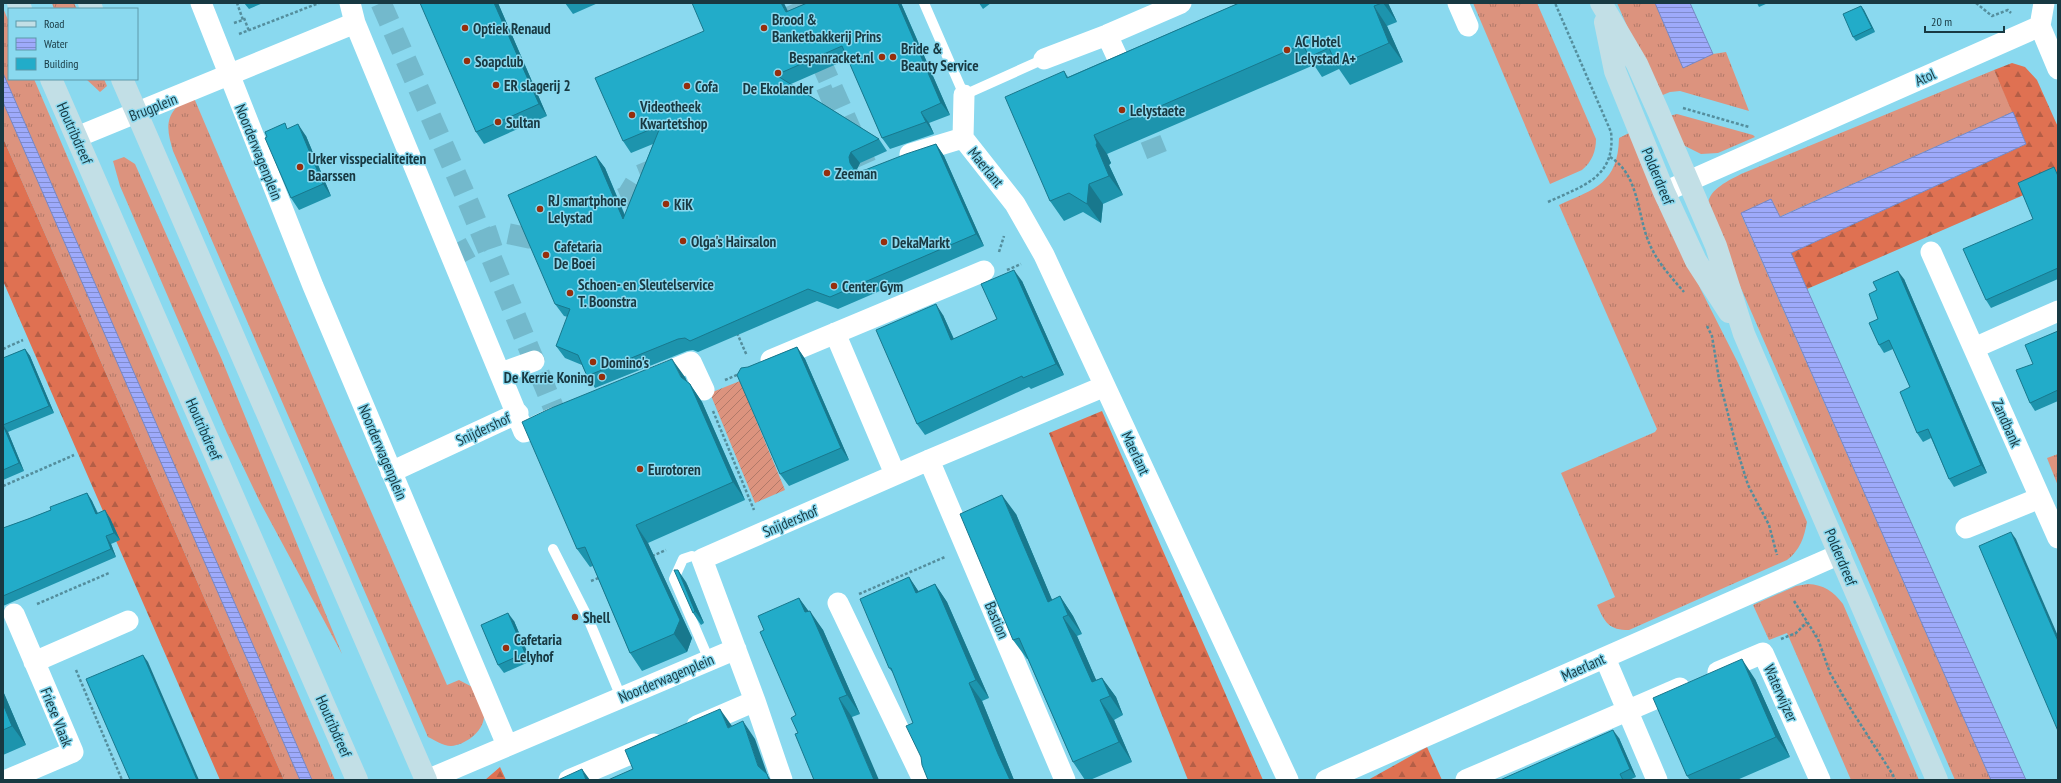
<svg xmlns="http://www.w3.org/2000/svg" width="2061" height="783" font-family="'PT Sans Narrow',sans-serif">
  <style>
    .grass { fill: url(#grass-tufts) }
    .forest { fill: url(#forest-firs) }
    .garden { fill: url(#garden-furrows) }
    .water { fill: url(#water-rules); stroke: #7688c4 }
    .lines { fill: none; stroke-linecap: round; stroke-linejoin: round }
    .street-tunnel { stroke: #73b9cc; stroke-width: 21; stroke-dasharray: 21 10; stroke-linecap: butt }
    .path { stroke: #548e9d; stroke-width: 2.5; stroke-dasharray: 3 2; stroke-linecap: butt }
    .lane { stroke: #fff; stroke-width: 10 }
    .street { stroke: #fff; stroke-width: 21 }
    .secondary { stroke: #c2dfe6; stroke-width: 22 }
    .wall { fill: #1d94ad }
    .shaded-wall { fill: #18788d }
    .building { fill: #22acc9; stroke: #18788d }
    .poi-dot { fill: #962f0d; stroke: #8ad9ef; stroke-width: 1.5 }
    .labels { text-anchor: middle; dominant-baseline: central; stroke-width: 3; stroke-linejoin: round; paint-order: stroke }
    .poi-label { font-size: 15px; font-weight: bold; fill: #183942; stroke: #8ad9ef; text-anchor: start }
    .street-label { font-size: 15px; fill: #183942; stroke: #8ad9ef }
  </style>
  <defs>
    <pattern id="grass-tufts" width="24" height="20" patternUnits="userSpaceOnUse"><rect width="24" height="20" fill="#dc937e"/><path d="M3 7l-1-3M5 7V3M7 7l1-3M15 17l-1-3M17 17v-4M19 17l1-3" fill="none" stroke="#b17969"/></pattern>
    <pattern id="forest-firs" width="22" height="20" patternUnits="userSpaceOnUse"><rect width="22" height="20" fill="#df7152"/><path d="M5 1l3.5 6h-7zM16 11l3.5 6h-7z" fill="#b45e46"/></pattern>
    <pattern id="garden-furrows" width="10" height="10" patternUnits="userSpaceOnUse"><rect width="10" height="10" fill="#dc937e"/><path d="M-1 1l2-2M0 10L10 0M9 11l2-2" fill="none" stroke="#b17969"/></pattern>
    <pattern id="water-rules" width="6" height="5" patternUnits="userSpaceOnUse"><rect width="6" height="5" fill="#9eaafb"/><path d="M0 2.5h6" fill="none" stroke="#808bcd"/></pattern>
  </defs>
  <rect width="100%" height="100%" fill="#8ad9ef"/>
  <path class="grass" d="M52,3H74L77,9H54Z
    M1473,3H1537L1596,139C1596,151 1592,162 1582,170L1550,184Z
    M1617,3H1655L1683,67L1713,54L1726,52L1749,111L1680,91L1670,92L1658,97Z
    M3,8L9,22V79H34L335,780H284L3,138Z
    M1994,70L2013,112L1779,217L1741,214L1991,780H1955L1710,217C1710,213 1708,208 1708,204C1709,189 1730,180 1741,174Z
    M86,79H104L107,86L100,92Z
    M194,98L328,413L447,685L459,680L478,690C480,698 484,709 484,717C483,732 465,745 451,746C443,746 435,740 428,737L173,151C169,137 164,122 175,109C179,104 189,101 194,98Z
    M1677,114L1753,135L1755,137L1718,153L1701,154L1683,145L1669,116Z
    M1633,131L1701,290L1738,363L1807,522C1804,538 1800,550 1787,560L1629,630C1609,630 1605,623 1597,605L1615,597L1561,473L1655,432L1657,429L1559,205C1595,189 1618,183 1619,138Z
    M124,157L135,164L222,360L342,654L260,502L227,433L120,186L113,161Z
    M2058,454V486L2047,458Z
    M1808,584C1824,585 1833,591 1843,604L1919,780H1851L1787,633L1769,640L1753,605L1796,586Z"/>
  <path class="forest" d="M2012,63L2025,67L2037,80L2058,127V180L1807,289L1791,253L2026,144L1994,70Z
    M3,138L284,780H220L3,281Z
    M1102,411L1263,780H1188L1049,433Z
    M1427,747L1442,780H1368Z
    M500,767L506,780H485Z"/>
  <path class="garden" d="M740,381L785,490L755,503L710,393Z"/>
  <path class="water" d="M1655,3H1690L1713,54L1683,68Z
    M3,73L312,780H300L3,102Z
    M2013,112L2026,144L1791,253L2026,780H1991L1741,213L1771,199L1780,217Z"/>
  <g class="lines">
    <path class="street-tunnel" d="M381,3L469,204L557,416
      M795,3L869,171
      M1139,110L1157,155
      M792,112L835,94
      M593,211L627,196L640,175L667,164
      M452,257L484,240L505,233L529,238L553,227"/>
    <path class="path" d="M1976,3L1992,16L2008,10L2011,13
      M244,18L249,31
      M234,23L243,20L237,3
      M239,34L319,3
      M1683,108L1749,127
      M1610,157C1640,175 1637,217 1650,245C1658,263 1671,277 1684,292
      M1548,202C1582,186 1616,178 1611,132L1555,3
      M999,252L1004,236
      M1007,270L1021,264
      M1707,326L1712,336L1719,379L1738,453L1748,485L1769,525L1777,555
      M737,333L747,356
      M3,349L23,340
      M725,380L739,374
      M713,411L754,510
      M3,486L74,455
      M652,556L666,550
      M591,581L601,577
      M859,594L945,557
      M1794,601L1818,639L1830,673L1852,711L1893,775L1895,780
      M37,604L109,573
      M1781,639L1796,633L1807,622
      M76,670L122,780"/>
    <path class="lane" d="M924,3L964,95L1044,59
      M553,549L587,616L621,697
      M692,556L683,559L674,579L709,660"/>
    <path class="street" d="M201,3L313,286L507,745
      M350,3L355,23L524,432L553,418
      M1458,3L1468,26
      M2040,26L2058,69
      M2040,26L2044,3
      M1107,35L1119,61
      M1044,59L1107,35L1181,3
      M964,95L963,138L1015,204L1044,255L1288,780
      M77,137L355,23
      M910,154L963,138
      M1664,192L2040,26
      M1931,252L2058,538
      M835,333L895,474
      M1974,348L2058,311
      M771,360L984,271
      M501,373L534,361
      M652,378L691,362L704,390
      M929,460L1065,780
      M391,472L518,413
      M1966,528L2040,498
      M838,603L923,780
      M1605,658L1657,780
      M34,662L128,621
      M1718,672L1763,653L1820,780
      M697,726L755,701
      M7,780L73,752L14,614
      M427,780L736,649
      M569,780L654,744
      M782,780L755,701L702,559L929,460L1105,386
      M1326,780L1840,554
      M1466,780L1680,688"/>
    <path class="secondary" d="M18,3L21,9
      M89,3L92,9
      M1601,3L1637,64L1658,111L1716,246L1744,334L1937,780
      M1605,22L1615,71L1664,192L1696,261L1729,312
      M51,79L357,780
      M122,79L426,780"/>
  </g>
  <path class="wall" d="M244,3H263L249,9Z
    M498,3L547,116L484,144L476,132Z
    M565,3H598L573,14Z
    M807,3H901L950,115L929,123L934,134L890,149L882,138L848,59L791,84L879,139L887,151L860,163L857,169V170L860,171L865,170L936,144L944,156L984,246L838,309L817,301L698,352L693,350L687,351L595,388L587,376L582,365L565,358L556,346L568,317L564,316L555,304L596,156L605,168L625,215L653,144L631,153L623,141L704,31L788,11Z
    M979,3H991L983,9Z
    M1239,3H1388L1397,22L1387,26L1403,62L1350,85L1339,69L1322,77L1314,65L1107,154L1111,163L1109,165L1123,195L1103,204L1101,223L1083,212L1064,221L1050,201L1064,71L1068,77Z
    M1757,3H1768L1759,7Z
    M1861,6L1864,10L1875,32L1856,41L1853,37Z
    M289,128L306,136L331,196L299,210L291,198Z
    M2058,172V279L1991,308L1986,300L2033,219Z
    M1904,279L1987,473L1954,487L1949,479L1931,438L1923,442L1917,433L1910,387L1893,349L1884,353L1879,345L1878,319Z
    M1022,281L1064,375L1031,389L1029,387L925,435L917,424L943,315L954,339L997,319Z
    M2058,331V401L2035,411L2030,403L2033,364Z
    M797,347L805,359L849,460L789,486L780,474L748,367Z
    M25,349L30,356L54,413L8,432L24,471L3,480V358Z
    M685,377L687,382L690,384L702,402L745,500L648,543L692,638L687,652L642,671L630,653L593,566L590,567L577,549Z
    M87,493L92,501L98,513L110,518L120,540L111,544L116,557L3,606V528L28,519L51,510Z
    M1016,514L1052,600L1060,596L1073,616L1082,634L1077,636L1096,680L1102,678L1116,697L1123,715L1114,720L1132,762L1090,780H1085L1073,762L1028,659H1027L1013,640Z
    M909,577L918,591L935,584L947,602L989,698L982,701L1014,780H928L921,757L913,723L894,674L889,668Z
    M686,582L704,623L701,625L693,613Z
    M799,598L808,611L823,630L860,714L852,717L798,733L796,715L764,630Z
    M514,621L531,661L504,673L498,665Z
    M1755,679L1790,757L1737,780H1690L1687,776Z
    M3,691L26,745L3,755Z
    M1619,738L1636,777L1629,780H1500Z"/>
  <path class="shaded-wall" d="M494,3H498L547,116L539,104Z
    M781,3H784L794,24L786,12Z
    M898,3H901L950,115L941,103Z
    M1383,3H1388L1397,22Z
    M1374,6L1387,26L1403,62L1389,43Z
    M1861,6L1864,10L1875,32L1872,28Z
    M921,112L929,123L934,134L926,122Z
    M298,124L306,136L331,196L323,184Z
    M1094,135L1107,154L1111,163L1109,165L1123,195L1109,176L1096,145Z
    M936,144L944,156L984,246L976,234Z
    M851,152L860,163L857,169L858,175L850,163L849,157Z
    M596,156L605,168L631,231L623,219Z
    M1089,184L1103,204L1101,223L1087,204Z
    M1014,270L1022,281L1064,375L1056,364Z
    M1898,271L1904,279L1987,473L1981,465Z
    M936,304L943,315L959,351L951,340Z
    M797,347L805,359L849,460L841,448Z
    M25,349L30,356L54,413L49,406Z
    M672,359L685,377L693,395L681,377Z
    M690,384L702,402L745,500L733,482Z
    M3,425L8,432L24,471L19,463Z
    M87,493L92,501L101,522L96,514Z
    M1002,495L1016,514L1061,621L1048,602Z
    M105,510L110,518L120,540L114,533Z
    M636,525L648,543L692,638L687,652L674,634Z
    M2011,532L2016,539L2058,636V641Z
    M106,536L111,544L116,557L111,549Z
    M678,570L686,582L704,623L695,611Z
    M909,577L921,595L916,593Z
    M935,584L947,602L989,698L976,680Z
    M1060,596L1073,616L1082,634L1068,615Z
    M799,598L813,617L805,612Z
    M810,611L823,630L860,714L847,695Z
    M508,613L514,621L531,661L525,653Z
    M1063,617L1077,636L1104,698L1092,682Z
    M143,655L148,662L199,780H197Z
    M1742,659L1755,679L1790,757L1776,737Z
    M1102,678L1116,697L1123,715L1110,696Z
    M969,683L982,701L1014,780H1010L998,754Z
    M3,691L26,745L12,726L3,704Z
    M839,698L852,717L879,780H874Z
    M1100,700L1114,720L1132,762L1119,742Z
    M720,709L732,726L728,728Z
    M743,721L755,739L768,776L771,780H769L758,766Z
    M1613,730L1619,738L1636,777L1630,769Z
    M582,769L590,780H586Z"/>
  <path class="building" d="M420,3H494L539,104L476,132Z
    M692,3H781L786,12L807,3H898L941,103L921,112L926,122L882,138L842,46L776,75L879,139L851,152L849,157L850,163L854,169L860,171L865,170L906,154L936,144L976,234L830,297L808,289L690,341L685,338L678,339L587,376L578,355L556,346L570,309L555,304L508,195L596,156L623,219L661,125L623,141L595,78L704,31Z
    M1239,3H1382L1374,6L1389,43L1337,66L1329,48L1309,57L1303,44L1094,135L1097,143L1096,145L1109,176L1089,184L1087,204L1069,193L1050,201L1005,97L1064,71L1067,78Z
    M1861,6L1872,28L1853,37L1843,14Z
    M285,123L287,129L298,124L323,184L291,198L265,138L267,137L265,132Z
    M2054,167L2058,176V268L1986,300L1963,249L2033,219L2018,183Z
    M1014,270L1056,364L1023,378L1022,376L917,424L876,330L936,304L951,340L997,319L981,284Z
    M1898,271L1981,465L1949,479L1928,429L1917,433L1900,392L1910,387L1889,340L1879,345L1869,323L1878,319L1869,294L1877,290L1873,282Z
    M2058,331V390L2030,403L2016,370L2033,364L2025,345Z
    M797,347L841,448L780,474L737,375L741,368L748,367Z
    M25,349L49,406L3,425V358Z
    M672,359L681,377L690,384L733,482L636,525L680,620L674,634L630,653L585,547L577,549L522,422L549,409Z
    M3,425L19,463L3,470Z
    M87,493L96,514L105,510L114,533L106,536L111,549L3,596V528L28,519L51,510L50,507Z
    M1002,495L1048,602L1060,596L1068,615L1063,617L1092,682L1102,678L1110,696L1100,700L1119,742L1073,762L1019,638L1013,640L960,514Z
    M2011,532L2058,641V731L1979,546Z
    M674,570H678L695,611L693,613Z
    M909,577L916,593L935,584L976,680L969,683L998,754L1010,780H928L922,765L921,757L906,726L913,723L891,668H889L860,599Z
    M799,598L805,612L810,611L847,695L839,698L874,780H814L795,734L798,733L791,718L796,715L760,632L764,630L758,616Z
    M508,613L525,653L498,665L481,625Z
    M143,655L197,780H130L86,679Z
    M1742,659L1776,737L1687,776L1653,698Z
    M3,704L12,726L3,730Z
    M720,709L728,728L743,721L758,766L767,774L769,780H608L633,769L625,750Z
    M1613,730L1630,769L1620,774L1623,780H1500Z
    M582,769L586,780H558Z"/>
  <g class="poi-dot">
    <circle cx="465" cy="28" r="4"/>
    <circle cx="764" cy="28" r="4"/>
    <circle cx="1287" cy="50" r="4"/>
    <circle cx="882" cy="57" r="4"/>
    <circle cx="893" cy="57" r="4"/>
    <circle cx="467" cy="61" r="4"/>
    <circle cx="778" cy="73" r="4"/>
    <circle cx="496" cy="85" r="4"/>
    <circle cx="687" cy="86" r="4"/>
    <circle cx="1122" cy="110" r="4"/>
    <circle cx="632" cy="115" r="4"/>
    <circle cx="498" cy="122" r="4"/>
    <circle cx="300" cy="167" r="4"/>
    <circle cx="827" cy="173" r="4"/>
    <circle cx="666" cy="204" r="4"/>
    <circle cx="540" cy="209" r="4"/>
    <circle cx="683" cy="241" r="4"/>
    <circle cx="884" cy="242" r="4"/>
    <circle cx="546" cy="255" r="4"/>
    <circle cx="834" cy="286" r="4"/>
    <circle cx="570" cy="293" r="4"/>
    <circle cx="593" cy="362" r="4"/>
    <circle cx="602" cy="377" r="4"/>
    <circle cx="640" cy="469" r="4"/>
    <circle cx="575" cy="617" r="4"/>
    <circle cx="506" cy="648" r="4"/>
  </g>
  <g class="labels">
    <g class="poi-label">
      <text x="772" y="19">Brood &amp;<tspan x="772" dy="17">Banketbakkerij Prins</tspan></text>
      <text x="473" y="28">Optiek Renaud</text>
      <text x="1295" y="41">AC Hotel<tspan x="1295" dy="17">Lelystad A+</tspan></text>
      <text x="901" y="48">Bride &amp;<tspan x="901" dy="17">Beauty Service</tspan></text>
      <text x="874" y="57" text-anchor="end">Bespanracket.nl</text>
      <text x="475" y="61">Soapclub</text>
      <text x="504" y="85">ER slagerij 2</text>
      <text x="695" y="86">Cofa</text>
      <text x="778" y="88" text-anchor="middle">De Ekolander</text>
      <text x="640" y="106">Videotheek<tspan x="640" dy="17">Kwartetshop</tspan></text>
      <text x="1130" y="110">Lelystaete</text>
      <text x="506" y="122">Sultan</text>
      <text x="308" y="158">Urker visspecialiteiten<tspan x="308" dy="17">Baarssen</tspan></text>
      <text x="835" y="173">Zeeman</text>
      <text x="548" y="200">RJ smartphone<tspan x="548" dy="17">Lelystad</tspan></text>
      <text x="674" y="204">KiK</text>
      <text x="691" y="241">Olga's Hairsalon</text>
      <text x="892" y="242">DekaMarkt</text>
      <text x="554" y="246">Cafetaria<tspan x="554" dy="17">De Boei</tspan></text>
      <text x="578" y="284">Schoen- en Sleutelservice<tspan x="578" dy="17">T. Boonstra</tspan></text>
      <text x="842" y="286">Center Gym</text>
      <text x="601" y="362">Domino's</text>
      <text x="594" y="377" text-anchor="end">De Kerrie Koning</text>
      <text x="648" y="469">Eurotoren</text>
      <text x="583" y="617">Shell</text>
      <text x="514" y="639">Cafetaria<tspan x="514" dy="17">Lelyhof</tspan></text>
    </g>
    <g class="street-label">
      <text transform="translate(1925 77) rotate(-24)">Atol</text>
      <text transform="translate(153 107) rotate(-22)">Brugplein</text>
      <text transform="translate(75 133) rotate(66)">Houtribdreef</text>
      <text transform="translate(259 152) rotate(68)">Noorderwagenplein</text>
      <text transform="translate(986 167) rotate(51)">Maerlant</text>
      <text transform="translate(1658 176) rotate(67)">Polderdreef</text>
      <text transform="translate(2007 423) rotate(66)">Zandbank</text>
      <text transform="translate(204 429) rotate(66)">Houtribdreef</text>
      <text transform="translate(483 429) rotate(-25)">Snijdershof</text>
      <text transform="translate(383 452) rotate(67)">Noorderwagenplein</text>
      <text transform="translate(1136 453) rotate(65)">Maerlant</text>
      <text transform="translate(790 521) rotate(-23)">Snijdershof</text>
      <text transform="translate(1841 557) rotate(67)">Polderdreef</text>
      <text transform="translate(997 620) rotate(67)">Bastion</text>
      <text transform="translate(1583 667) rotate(-24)">Maerlant</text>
      <text transform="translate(666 678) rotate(-23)">Noorderwagenplein</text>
      <text transform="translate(1781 693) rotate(66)">Waterwijzer</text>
      <text transform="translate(57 717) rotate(68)">Friese Vlaak</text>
      <text transform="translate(334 726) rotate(66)">Houtribdreef</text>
    </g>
  </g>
  <rect width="2061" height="783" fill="none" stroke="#183942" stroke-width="8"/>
  <rect x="8" y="8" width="130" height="72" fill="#8ad9ef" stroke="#5c99aa"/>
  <rect x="16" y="21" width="20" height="6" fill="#c2dfe6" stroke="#5c99aa"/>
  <text x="44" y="28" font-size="12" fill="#183942">Road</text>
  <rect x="16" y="38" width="20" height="12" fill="url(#water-rules)" stroke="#5c99aa"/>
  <text x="44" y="48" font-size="12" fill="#183942">Water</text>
  <rect x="16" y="58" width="20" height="12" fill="#22acc9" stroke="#5c99aa"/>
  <text x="44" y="68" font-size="12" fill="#183942">Building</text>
  <path d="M1925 26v6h79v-6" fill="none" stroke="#183942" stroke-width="2"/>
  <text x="1931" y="26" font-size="12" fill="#183942" stroke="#8ad9ef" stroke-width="3" paint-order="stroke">20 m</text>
</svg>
